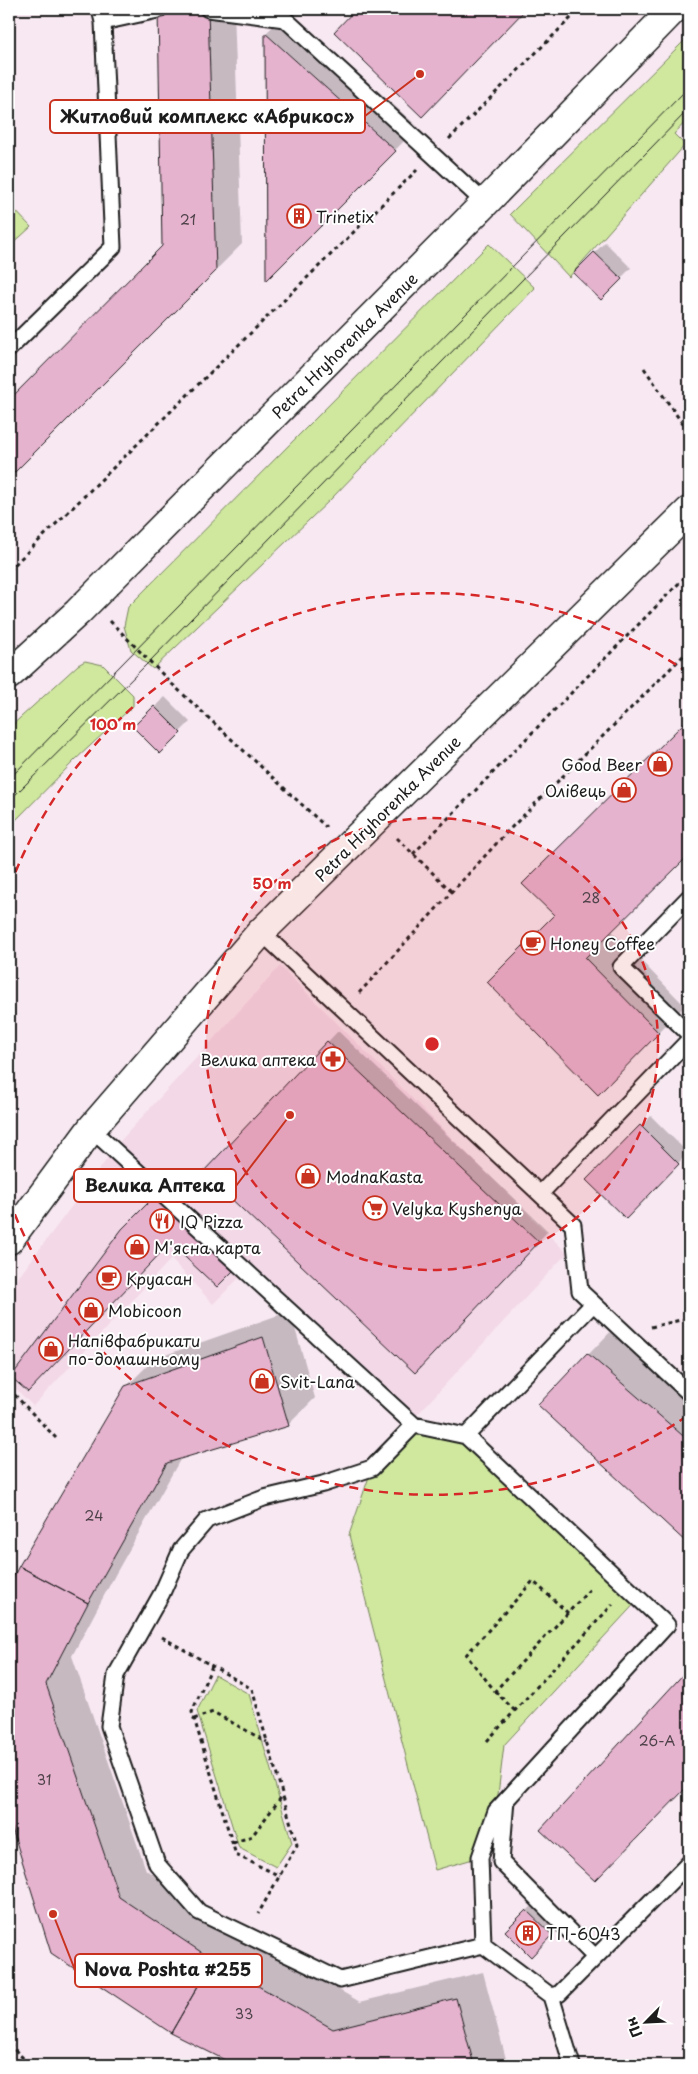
<svg xmlns="http://www.w3.org/2000/svg" width="698" height="2074" font-family="'Playpen Sans',sans-serif">
  <style>
    .built { fill: #f3d8e7 }
    .green { fill: #cfe89e; stroke: #76825d }
    .shadow { fill: #0003 }
    .building { fill: #e6b3cf; stroke: #1c1c1c }
    .lines { fill: none; stroke-linecap: round; stroke-linejoin: round }
    .lane-casing { stroke: #1c1c1c; stroke-width: 19 }
    .secondary-casing { stroke: #1c1c1c; stroke-width: 31 }
    .path { stroke: #1c1c1c; stroke-width: 3; stroke-dasharray: 4 4; stroke-linecap: butt }
    .lane { stroke: #fff; stroke-width: 15 }
    .secondary { stroke: #fff; stroke-width: 28 }
    .tram { stroke: #1c1c1c; stroke-width: 1 }
    .ring { fill: none; stroke: #d62828; stroke-width: 2.5; stroke-dasharray: 9 6 }
    .labels { text-anchor: middle; dominant-baseline: central; stroke-width: 4; stroke-linejoin: round; paint-order: stroke }
    .number-label { font-size: 14px; fill: #4e4249 }
    .poi-label { font-size: 16px; fill: #1c1c1c; stroke: #fff; text-anchor: start }
    .street-label { font-size: 16px; fill: #1c1c1c; stroke: #fff }
    .centre { fill: #d62828; stroke: #fff; stroke-width: 2.5 }
    .ring-label { font-size: 15px; text-anchor: middle; font-weight: bold; fill: #d62828; stroke: #fff; stroke-width: 4; stroke-linejoin: round; paint-order: stroke }
    .leader { fill: none; stroke: #c8321e; stroke-width: 2 }
    .callout-dot { fill: #c8321e; stroke: #fff; stroke-width: 2 }
    .callout { fill: #fff; stroke: #c8321e; stroke-width: 2 }
    .callout-label { font-size: 18px; text-anchor: middle; font-weight: bold; fill: #1c1c1c }
  </style>
  <rect width="100%" height="100%" fill="#f8e8f1"/>
  <filter id="ink" filterUnits="userSpaceOnUse"><feTurbulence type="fractalNoise" baseFrequency=".02" numOctaves="2"/><feDisplacementMap in="SourceGraphic" scale="10" xChannelSelector="R" yChannelSelector="G"/><feConvolveMatrix kernelMatrix="1 2 1 2 8 2 1 2 1" color-interpolation-filters="sRGB"/></filter>
  <g filter="url(#ink)">
    <path class="built" d="M280,966L567,1253L417,1415L253,1264L213,1304L171,1259L33,1406L9,1382V1290L122,1139Z"/>
    <path class="green" d="M689,36V118L674,134L685,145L569,277L510,214Z
      M9,204L31,227L9,247Z
      M489,244L535,288L331,499L153,669L131,650L124,626L128,607Z
      M85,661L103,665L133,695V706L76,759L9,827V728L78,665Z
      M414,1425L466,1436L639,1599L504,1745L496,1811L480,1857L435,1870L349,1535L372,1468Z
      M215,1675L249,1694L292,1843L276,1867L239,1848L197,1711Z"/>
    <path class="shadow" d="M159,9H234L242,244L9,476V402L163,247Z
      M357,9H526L449,88L336,32Z
      M289,11L418,127L268,278L266,33Z
      M605,242L631,268L601,298L575,273Z
      M165,697L190,722L160,752L135,727Z
      M689,720V853L611,930L685,1006L598,1093L556,915L524,884Z
      M338,1031L548,1231L425,1362L205,1172Z
      M651,1116L688,1153L626,1217L588,1180Z
      M160,1192L237,1265L217,1286Z
      M290,1311L315,1398L288,1425L181,1458L115,1575L72,1656L146,1870L240,1933L360,2002L483,1972L506,2059L500,2065H238L171,2031L52,1952L9,1815V1587L20,1566L126,1387L154,1359Z
      M615,1327L689,1391V1543L540,1405Z
      M689,1670V1783L595,1879L542,1830Z
      M532,1906L556,1930L531,1955L506,1931Z"/>
    <path class="building" d="M158,9H208L216,271L9,478V400L162,246Z
      M356,9H526L422,117L334,32Z
      M265,33L396,151L266,281Z
      M594,252L622,279L601,300L573,273Z
      M154,706L181,733L160,754L133,727Z
      M689,718V855L585,958L659,1033L598,1095L487,982L554,915L522,884Z
      M327,1041L539,1242L415,1373L203,1172Z
      M640,1125L679,1164L626,1219L586,1180Z
      M155,1196L233,1271L217,1287L170,1243L28,1392L11,1377L122,1229Z
      M263,1337L289,1426L167,1463L88,1603L19,1566L125,1386Z
      M587,1353L689,1441V1545L538,1405Z
      M19,1566L88,1603L46,1684L119,1897L213,1960L171,2033L51,1953L9,1819V1585Z
      M689,1668V1785L595,1881L540,1830Z
      M526,1910L552,1935L531,1957L505,1931Z
      M213,1960L333,2029L456,1998L474,2065H235L171,2033Z"/>
    <g class="lines">
      <g class="lane-casing">
        <path id="lane" d="M208,9L285,19L485,203
          M103,22L158,10
          M9,349L113,247L103,22L100,9
          M689,897L621,967L689,1034
          M261,932L573,1225L580,1291L689,1393
          M91,1129L414,1425L466,1436L593,1304
          M540,1194L689,1040
          M414,1425L372,1468L323,1484L264,1498L207,1520L181,1550L162,1593L116,1675L109,1726L157,1864L199,1912L340,1980L483,1945L551,1996L572,2065
          M466,1436L667,1625L496,1811L480,1857L483,1945
          M506,1800L501,1862L595,1957
          M551,1996L559,1994L689,1863"/>
      </g>
      <g class="secondary-casing">
        <path id="secondary" d="M9,675L78,612L485,203L674,9
          M9,1240L91,1129L261,932L689,511"/>
      </g>
      <path class="path" d="M449,139L580,9
        M644,368L689,433
        M9,570L417,170
        M110,621L172,684L326,827
        M397,838L452,892
        M413,854L689,573
        M359,993L507,832L689,650
        M651,1327L689,1318
        M9,1389L56,1438
        M568,1613L533,1581L466,1655L495,1691L592,1587
        M162,1637L252,1689L297,1845L258,1914
        M683,1642L689,1648
        M212,1666L192,1712L236,1855L280,1876
        M495,1691L515,1711
        M194,1719L213,1712L267,1742
        M487,1741L613,1604
        M233,1843L252,1836L283,1795
        M9,2044L30,2065"/>
      <use href="#lane" class="lane"/>
      <use href="#secondary" class="secondary"/>
      <path class="tram" d="M9,779L689,87
        M9,801L150,661L689,109"/>
    </g>
  </g>
  <circle cx="432" cy="1044" r="226" fill="#d62828" fill-opacity=".12"/>
  <g class="ring">
    <circle cx="432" cy="1044" r="226"/>
    <path d="M687 1416A451 451 0 0 1 10 1202M10 886A451 451 0 0 1 687 672"/>
  </g>
  <defs>
    <g id="building-ring" transform="scale(1.25)"><circle r="9.5" fill="#fff" stroke="#c8321e" stroke-width="1.5"/><path d="M-4-6H4V6H1V3H-1V6H-4ZM-2.5-4.3h1.7v1.8h-1.7ZM.8-4.3h1.7v1.8H.8ZM-2.5-1h1.7V.8h-1.7ZM.8-1h1.7V.8H.8Z" fill="#c8321e"/></g>
    <g id="shop-ring" transform="scale(1.25)"><circle r="9.5" fill="#fff" stroke="#c8321e" stroke-width="1.5"/><path d="M-5-2.5h2.3a2.7 3.5 0 0 1 5.4 0H5L5.5 6h-11ZM-1.5-2.5h3a1.5 2.3 0 0 0-3 0Z" fill="#c8321e"/></g>
    <g id="cafe-ring" transform="scale(1.25)"><circle r="9.5" fill="#fff" stroke="#c8321e" stroke-width="1.5"/><path d="M-5.5-4.5H6V0H3Q3 3.5 0 3.5H-2.5Q-5.5 3.5-5.5 0ZM3-3.2v2h1.7v-2ZM-6 4.5H4V6H-6Z" fill="#c8321e"/></g>
    <g id="pharmacy-ring" transform="scale(1.25)"><circle r="9.5" fill="#fff" stroke="#c8321e" stroke-width="1.5"/><path d="M-2-6h4v4h4v4h-4v4h-4v-4h-4v-4h4Z" fill="#c8321e"/></g>
    <g id="supermarket-ring" transform="scale(1.25)"><circle r="9.5" fill="#fff" stroke="#c8321e" stroke-width="1.5"/><path d="M-6-5.5h2.5l.6 2H6L4.5 2H-2.5L-4.4-4H-6ZM-1.5 3.2a1.3 1.3 0 1 0 .1 0ZM3 3.2a1.3 1.3 0 1 0 .1 0Z" fill="#c8321e"/></g>
    <g id="restaurant-ring" transform="scale(1.25)"><circle r="9.5" fill="#fff" stroke="#c8321e" stroke-width="1.5"/><path d="M-5-6h1v4h1v-4h1v4h1v-4h1v5L-1.5 .5V6h-2V.5L-5-1ZM5-6V6H3V1.5H1.5Q1.5-4 5-6Z" fill="#c8321e"/></g>
  </defs>
  <g fill-rule="evenodd">
    <use href="#building-ring" x="299" y="216"/>
    <use href="#shop-ring" x="660" y="764"/>
    <use href="#shop-ring" x="624" y="790"/>
    <use href="#cafe-ring" x="533" y="943"/>
    <use href="#pharmacy-ring" x="333" y="1059"/>
    <use href="#shop-ring" x="308" y="1176"/>
    <use href="#supermarket-ring" x="375" y="1208"/>
    <use href="#restaurant-ring" x="162" y="1221"/>
    <use href="#shop-ring" x="137" y="1247"/>
    <use href="#cafe-ring" x="109" y="1278"/>
    <use href="#shop-ring" x="91" y="1310"/>
    <use href="#shop-ring" x="51" y="1349"/>
    <use href="#shop-ring" x="262" y="1381"/>
    <use href="#building-ring" x="528" y="1933"/>
  </g>
  <g class="labels">
    <g class="number-label">
      <text x="188" y="219">21</text>
      <text x="591" y="897">28</text>
      <text x="94" y="1515">24</text>
      <text x="657" y="1740">26-А</text>
      <text x="44" y="1779">31</text>
      <text x="244" y="2013">33</text>
    </g>
    <g class="poi-label">
      <text x="316" y="216">Trinetix</text>
      <text x="642" y="764" text-anchor="end">Good Beer</text>
      <text x="606" y="790" text-anchor="end">Олівець</text>
      <text x="550" y="943">Honey Coffee</text>
      <text x="316" y="1059" text-anchor="end">Велика аптека</text>
      <text x="326" y="1176">ModnaKasta</text>
      <text x="392" y="1208">Velyka Kyshenya</text>
      <text x="180" y="1221">IQ Pizza</text>
      <text x="154" y="1247">М'ясна карта</text>
      <text x="126" y="1278">Круасан</text>
      <text x="108" y="1310">Mobicoon</text>
      <text x="68" y="1340">Напівфабрикати<tspan x="68" dy="18">по-домашньому</tspan></text>
      <text x="280" y="1381">Svit-Lana</text>
      <text x="546" y="1933">ТП-6043</text>
    </g>
    <g class="street-label">
      <text transform="translate(344 345) rotate(-45)">Petra Hryhorenka Avenue</text>
      <text transform="translate(387 808) rotate(-45)">Petra Hryhorenka Avenue</text>
    </g>
  </g>
  <circle cx="432" cy="1044" r="8" class="centre"/>
  <g class="ring-label">
    <text x="113" y="730">100 m</text>
    <text x="272" y="889">50 m</text>
  </g>
  <path class="leader" d="M420 74L365 116M290 1115L236 1186M53 1914L75 1970"/>
  <g class="callout-dot">
    <circle cx="420" cy="74" r="5"/>
    <circle cx="290" cy="1115" r="5"/>
    <circle cx="53" cy="1914" r="5"/>
  </g>
  <g class="callout">
    <rect x="50" y="100" width="315" height="33" rx="5"/>
    <rect x="74" y="1169" width="162" height="33" rx="5"/>
    <rect x="75" y="1954" width="187" height="33" rx="5"/>
  </g>
  <g class="callout-label">
    <text x="207" y="123">Житловий комплекс «Абрикос»</text>
    <text x="155" y="1192">Велика Аптека</text>
    <text x="168" y="1976">Nova Poshta #255</text>
  </g>
  <rect width="698" height="2074" fill="none" stroke="#fff" stroke-width="30"/>
  <rect x="15" y="15" width="668" height="2044" fill="none" stroke="#1c1c1c" stroke-width="2" filter="url(#ink)"/>
  <g transform="translate(646 2022) rotate(246)" stroke="#ffffff" stroke-width="4" paint-order="stroke">
  <path d="M0-4L9 19L0 12L-9 19Z" fill="#1c1c1c"/>
  <text y="-8" font-size="14" font-weight="bold" text-anchor="middle" fill="#1c1c1c">Пн</text>
  </g>
</svg>
